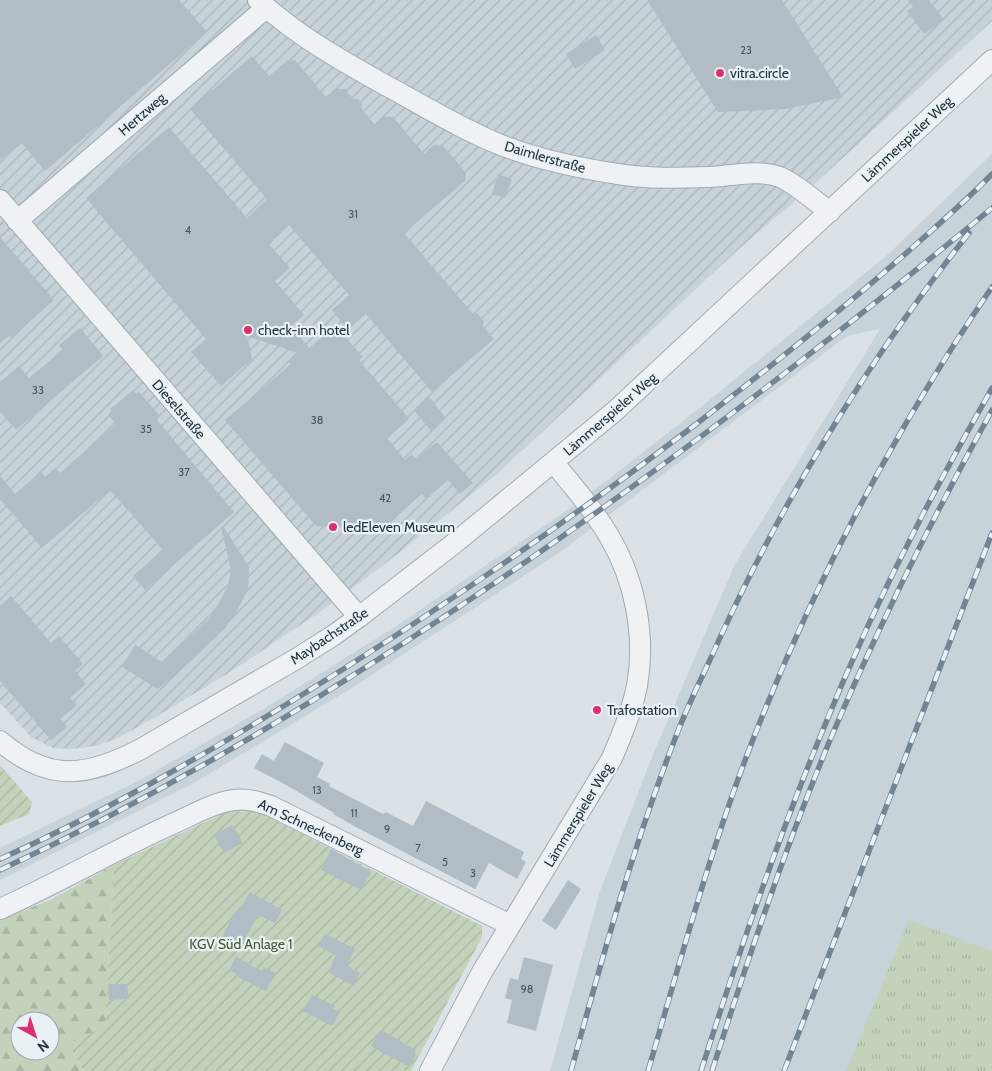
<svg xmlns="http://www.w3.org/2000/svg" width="992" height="1071" font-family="Cabin,sans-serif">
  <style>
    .built { fill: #c8d2d9 }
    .industrial { fill: url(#industrial-furrows) }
    .grass { fill: url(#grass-tufts) }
    .forest { fill: url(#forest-firs); fill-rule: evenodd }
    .garden { fill: url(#garden-furrows) }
    .building { fill: #b1bcc4 }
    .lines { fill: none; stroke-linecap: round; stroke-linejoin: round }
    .minor-casing { stroke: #a0aab1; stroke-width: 22 }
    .minor { stroke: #eef2f5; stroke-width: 20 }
    .rail-casing { stroke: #738592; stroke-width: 5.5 }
    .rail { stroke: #eaf1f5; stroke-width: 4; stroke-dasharray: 11; stroke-linecap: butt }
    .poi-dot { fill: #db306b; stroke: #eaf1f5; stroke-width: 2 }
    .labels { text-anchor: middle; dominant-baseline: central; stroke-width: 4.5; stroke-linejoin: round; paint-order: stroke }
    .number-label { font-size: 11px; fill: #465560 }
    .poi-label { font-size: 14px; fill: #23333e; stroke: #eaf1f5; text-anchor: start }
    .street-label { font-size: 14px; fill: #23333e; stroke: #eaf1f5 }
    .park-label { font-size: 14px; fill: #405b2f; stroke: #eaf1f5 }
  </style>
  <defs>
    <pattern id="industrial-furrows" width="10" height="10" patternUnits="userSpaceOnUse" patternTransform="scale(1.25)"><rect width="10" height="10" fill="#c8d2d9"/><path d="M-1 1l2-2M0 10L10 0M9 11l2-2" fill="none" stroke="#acb5bb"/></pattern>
    <pattern id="grass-tufts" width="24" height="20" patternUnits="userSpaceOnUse" patternTransform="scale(1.25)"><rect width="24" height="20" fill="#c5d2bb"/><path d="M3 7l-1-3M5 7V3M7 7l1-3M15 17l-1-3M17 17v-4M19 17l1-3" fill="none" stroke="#a9b5a2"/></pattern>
    <pattern id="forest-firs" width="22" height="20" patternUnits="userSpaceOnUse" patternTransform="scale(1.25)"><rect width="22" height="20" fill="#c5d2bb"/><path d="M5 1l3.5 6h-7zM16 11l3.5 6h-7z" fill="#a9b5a2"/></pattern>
    <pattern id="garden-furrows" width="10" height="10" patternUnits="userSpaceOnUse" patternTransform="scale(1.25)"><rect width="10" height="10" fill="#c5d2bb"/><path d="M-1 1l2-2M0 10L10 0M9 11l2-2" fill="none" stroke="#a9b5a2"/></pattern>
  </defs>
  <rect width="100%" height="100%" fill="#dbe2e7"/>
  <path class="built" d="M992,154V1071H550L600,891L652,757L735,564L880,329L847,336L560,552L352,688L194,783L0,880V848L140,780L275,702L393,628L559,516L605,482L702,406L885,257Z"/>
  <path class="industrial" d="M0,0H992V21L809,189L739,249L497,474L385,564L320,612L227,674L154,718L116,739L95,746L72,749L53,748L31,737L0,703Z"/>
  <path class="grass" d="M909,920L992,951V1071H846Z"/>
  <path class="forest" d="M114,865L105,1025L68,1045L84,1071H0V920L50,900ZM20,1021H50V1051H20Z"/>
  <path class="garden" d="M0,765L32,802L29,814L0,826Z
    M245,808L261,813L482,926V937L411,1071H84L68,1045L105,1025L114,865L226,812Z"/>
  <path class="building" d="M0,0H179L207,32L45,171L22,143L0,160Z
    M647,0H782L843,97L785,109L718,112Z
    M908,0H929L944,20L924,34L907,11L913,7Z
    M596,35L605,50L575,69L566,54Z
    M252,56L269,76L287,61L295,60L326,97L335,89H345L353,99H358L362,104L361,108L375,125L384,117H393L424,154L434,145L443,146L466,173L465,181L404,233L472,313H477L484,321L483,326L494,339L432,392L366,314L348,330L332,310L349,295L289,225L269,244L290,268L275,281L304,315L291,326L309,348L335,326L363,357L359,360L409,419L387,438L405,460L412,454L416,459L437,442L473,483L460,494L448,480L426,499L422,494L376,534L364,520L356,528L316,526L225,420L291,364L288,361L298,353L247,336L252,359L221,386L191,352L206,339L86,198L169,127L247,218L267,199L190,109Z
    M498,174L512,179L505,198L492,194Z
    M0,237L54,300L11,338L9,336L0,343Z
    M80,328L103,356L16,430L0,411V382L19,366L29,378L63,350L59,345Z
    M133,390L136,394L139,392L160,416L156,419L234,512L145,590L133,576L163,550L110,490L42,548L0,499V476L15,494L41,472L45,477L55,468L60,473L116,424L108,414L112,411L110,409Z
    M429,397L446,418L431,431L414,410Z
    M223,526L249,567L248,589L237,611L225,628L192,660L158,689L122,667L135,645L162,662L208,620L219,603L228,586L231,570L221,527Z
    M11,596L51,643L59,636L83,664L75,671L86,684L70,698L77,705L60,719L67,727L51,740L0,681V606Z
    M285,742L324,763L317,777L330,784L329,786L383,814L386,812L413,826L426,801L524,852L521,859L526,862L517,879L489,863L475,889L354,826L333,814L334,813L288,786L254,768L262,754L274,761Z
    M232,825L243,843L224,853L214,835Z
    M331,849L371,872L361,890L321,870Z
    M568,880L581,889L556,930L542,921Z
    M250,892L282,910L275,923L258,915L241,947L222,937L234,914L240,907L241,908Z
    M325,934L355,949L347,966L360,973L354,986L328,972L336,955L318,946Z
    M236,957L262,971L264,967L276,974L266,991L238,977L239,975L229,970Z
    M524,957L553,965L536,1031L507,1023L512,1000L505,998L510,978L518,980Z
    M108,984H127L129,999L109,1000Z
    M312,995L335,1006L333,1009L340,1012L332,1026L303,1011Z
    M381,1030L416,1050L414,1053L416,1054L410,1066L407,1065V1066L371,1046Z"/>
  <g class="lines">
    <g class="minor-casing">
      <path id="minor" d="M258,0C296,35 342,61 387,86C424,106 461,129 501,145C539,160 578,168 618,174C648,179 679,178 709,177C731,176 759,169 780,177C798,185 814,201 830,212
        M0,200L359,617
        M17,221L266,8
        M0,741C49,783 87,777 141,749L296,659L334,635L359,617L456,542L615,411L992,60
        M0,909C58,883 113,851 170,825C191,816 212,803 234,800C247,798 259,802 271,806L510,925
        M430,1071L482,972L612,758C622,735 632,711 637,686C646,635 635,580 609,536C593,509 573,486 554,463"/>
    </g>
    <use href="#minor" class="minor"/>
    <g class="rail-casing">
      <path id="rail" d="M0,859C120,805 234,738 345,668C465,592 582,511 695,425C769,368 842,310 912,248C939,224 967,200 992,174
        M0,870C180,786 344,685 508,574C675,460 836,337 992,208
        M571,1071C603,955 635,839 680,726C689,704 699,683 709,662C777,509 865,364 969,233
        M648,1071C681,959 711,846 754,737C816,579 896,428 992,287
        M701,1071C737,958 775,846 820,737C849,665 882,593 918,524C941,478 967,433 992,388
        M712,1071C748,959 785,848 830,740C878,627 933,517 992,410
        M784,1071L992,533"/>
    </g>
    <use href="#rail" class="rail"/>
  </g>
  <g class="poi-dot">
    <circle cx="720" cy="73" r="5"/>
    <circle cx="248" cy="330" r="5"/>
    <circle cx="333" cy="527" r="5"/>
    <circle cx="597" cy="710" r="5"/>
  </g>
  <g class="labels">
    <g class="number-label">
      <text x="746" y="50">23</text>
      <text x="353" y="214">31</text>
      <text x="188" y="230">4</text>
      <text x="38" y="390">33</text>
      <text x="317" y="420">38</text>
      <text x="146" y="429">35</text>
      <text x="184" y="472">37</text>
      <text x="385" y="498">42</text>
      <text x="317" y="790">13</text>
      <text x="354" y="813">11</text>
      <text x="387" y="829">9</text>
      <text x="418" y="848">7</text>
      <text x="445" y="862">5</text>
      <text x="473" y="873">3</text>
      <text x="527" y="989">98</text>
    </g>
    <g class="poi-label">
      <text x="730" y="73">vitra.circle</text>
      <text x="258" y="330">check-inn hotel</text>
      <text x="343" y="527">ledEleven Museum</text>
      <text x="607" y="710">Trafostation</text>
    </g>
    <g class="street-label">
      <text transform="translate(142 114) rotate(-41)">Hertzweg</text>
      <text transform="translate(907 139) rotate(-43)">Lämmerspieler Weg</text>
      <text transform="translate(545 157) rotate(16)">Daimlerstraße</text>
      <text transform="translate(179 409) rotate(49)">Dieselstraße</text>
      <text transform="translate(610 414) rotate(-41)">Lämmerspieler Weg</text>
      <text transform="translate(329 636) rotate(-34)">Maybachstraße</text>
      <text transform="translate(578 815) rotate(-59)">Lämmerspieler Weg</text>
      <text transform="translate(311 827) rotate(25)">Am Schneckenberg</text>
    </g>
    <g class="park-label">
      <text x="241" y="944">KGV Süd Anlage 1</text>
    </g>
  </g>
  <g transform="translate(35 1036) rotate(141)"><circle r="24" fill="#eaf1f5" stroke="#9aa5ac"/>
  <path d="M0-4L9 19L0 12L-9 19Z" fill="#db306b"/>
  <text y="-8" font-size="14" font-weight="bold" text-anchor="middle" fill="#23333e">N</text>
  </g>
</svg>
